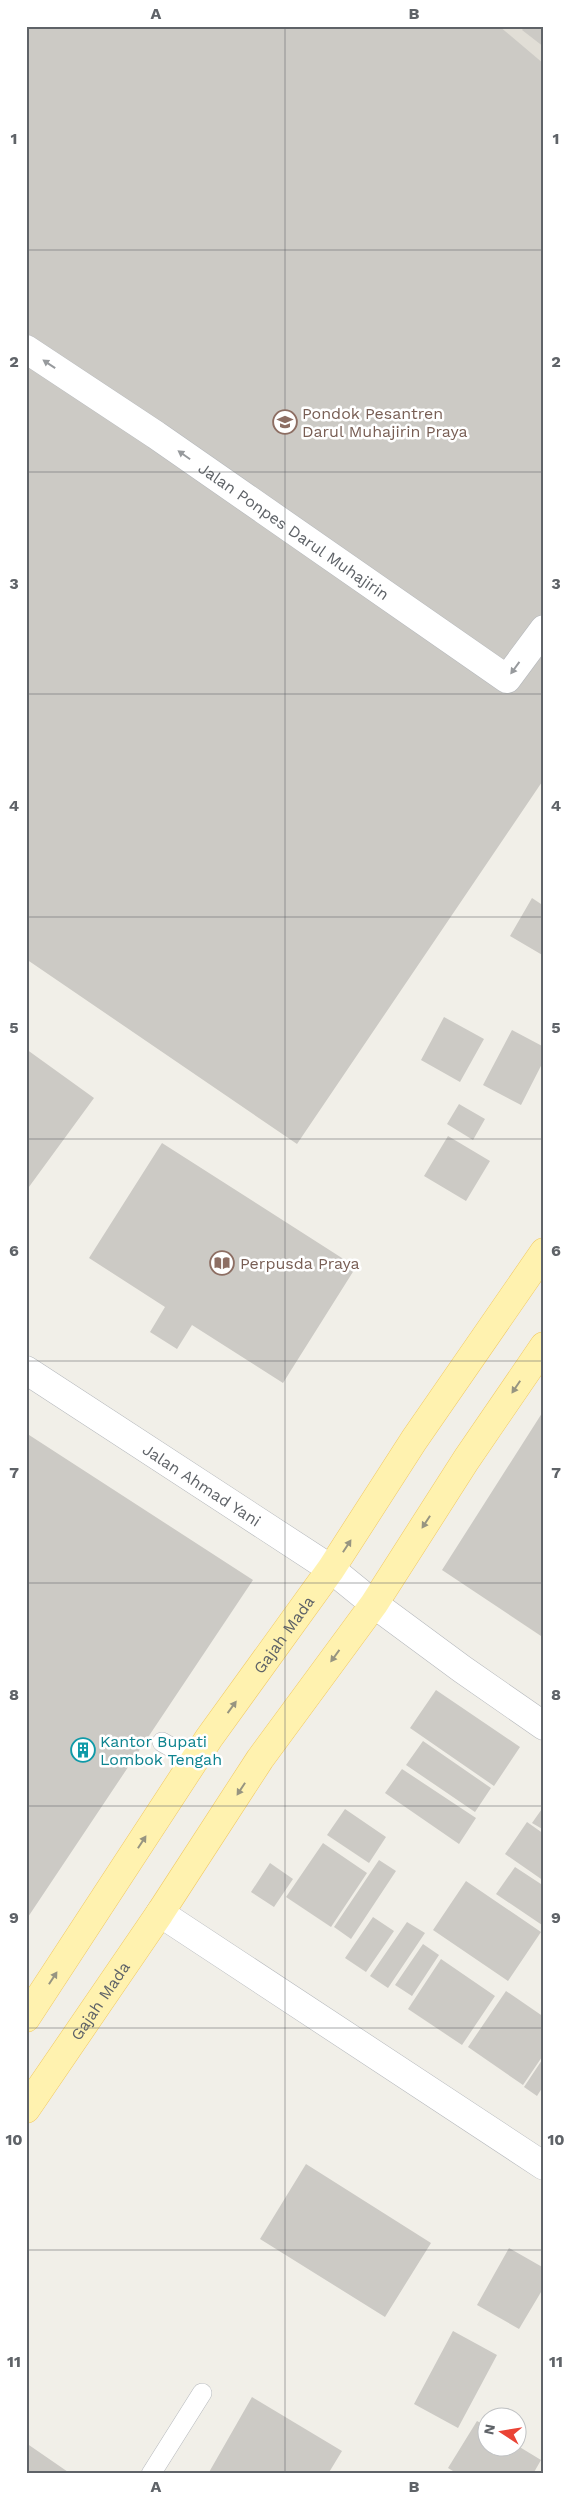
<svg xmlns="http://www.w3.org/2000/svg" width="570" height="2500" font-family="'Work Sans',sans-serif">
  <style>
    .education { fill: #e1ded6 }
    .building { fill: #cccac5 }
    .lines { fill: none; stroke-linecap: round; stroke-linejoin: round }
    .service-casing { stroke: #b5b8bc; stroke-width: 20 }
    .pedestrian-casing { stroke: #b5b8bc; stroke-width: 29 }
    .minor-casing { stroke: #b5b8bc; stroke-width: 29 }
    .tertiary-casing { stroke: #b5b8bc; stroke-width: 29 }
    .primary-casing { stroke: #f2c960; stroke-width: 29 }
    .service { stroke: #fff; stroke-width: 19 }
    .pedestrian { stroke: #fff; stroke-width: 28 }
    .minor { stroke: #fff; stroke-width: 28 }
    .tertiary { stroke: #fff; stroke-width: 28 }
    .primary { stroke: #fff2af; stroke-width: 28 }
    .oneway { fill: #979a9d }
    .oneway2 { fill: #979581 }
    .grid { fill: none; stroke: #5f6368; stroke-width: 1; stroke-opacity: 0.55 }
    .labels { text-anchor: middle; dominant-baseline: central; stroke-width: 5; stroke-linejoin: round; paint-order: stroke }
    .education-label { font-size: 16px; fill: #785e54; stroke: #fff; text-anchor: start }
    .street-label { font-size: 16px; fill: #5f6368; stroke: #fff }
    .culture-label { font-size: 16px; fill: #0d838f; stroke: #fff; text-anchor: start }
    .neatline { fill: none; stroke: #5f6368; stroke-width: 2 }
    .grid-label { font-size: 16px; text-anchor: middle; font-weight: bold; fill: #5f6368 }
  </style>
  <rect width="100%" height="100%" fill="#f1efe8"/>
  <path class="education" d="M493,26H544V70Z"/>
  <path class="building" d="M26,26H499L544,64V779L297,1144L26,959Z
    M525,26H544V47L522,30Z
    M532,898L544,906V956L510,936Z
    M444,1017L484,1039L460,1082L421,1060Z
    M512,1030L544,1047V1060L521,1105L483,1085Z
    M26,1049L94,1098L26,1191Z
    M459,1104L485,1119L473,1140L447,1124Z
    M448,1136L490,1161L466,1201L424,1176Z
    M162,1143L356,1267L283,1383L192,1325L177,1349L150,1332L165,1307L89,1258Z
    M544,1410V1638L442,1570Z
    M26,1433L253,1580L26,1920Z
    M436,1690L520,1747L494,1786L410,1728Z
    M423,1741L491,1788L475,1812L406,1765Z
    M402,1769L476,1818L459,1844L385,1793Z
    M544,1806V1830L532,1823Z
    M345,1809L386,1837L369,1863L327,1835Z
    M527,1822L544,1834V1881L505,1854Z
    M323,1843L367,1873L331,1927L286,1897Z
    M379,1860L396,1871L351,1939L334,1927Z
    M270,1863L293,1879L274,1907L251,1892Z
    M515,1867L544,1886L542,1925L496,1894Z
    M466,1881L541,1932L508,1981L433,1930Z
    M373,1917L394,1931L366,1972L345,1958Z
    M407,1922L425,1933L388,1988L370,1976Z
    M423,1944L439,1955L412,1996L395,1985Z
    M441,1959L495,1996L462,2045L408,2009Z
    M506,1991L544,2017V2054L523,2085L468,2047Z
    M544,2057V2085L537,2096L524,2087Z
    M306,2164L431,2243L385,2317L260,2239Z
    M509,2248L544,2268V2287L519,2329L477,2305Z
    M453,2331L497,2355L458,2428L414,2404Z
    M252,2397L342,2451L328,2474H208Z
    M477,2421L488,2427V2448H518V2446L541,2460L533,2474H458L448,2468Z
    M26,2443L71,2474H26Z"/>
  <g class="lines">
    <g class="service-casing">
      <path id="service" d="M162,1742L195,1761
        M151,2474L202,2393"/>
    </g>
    <g class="pedestrian-casing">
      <g id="pedestrian">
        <path id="s1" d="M26,349L156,435L507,679L544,629"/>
      </g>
    </g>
    <g class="minor-casing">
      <path id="minor" d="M374,1604L462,1669L544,1726
        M160,1913L544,2166"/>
    </g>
    <g class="tertiary-casing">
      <g id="tertiary">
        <path id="s2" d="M26,1370L331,1569L374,1604"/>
      </g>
    </g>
    <g class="primary-casing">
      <g id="primary">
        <path id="s3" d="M26,2018L209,1738L331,1569L414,1440L544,1252"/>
        <path id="s4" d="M26,2109L160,1913L260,1759L374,1604L466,1460L544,1346"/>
      </g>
    </g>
    <use href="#service" class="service"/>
    <use href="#pedestrian" class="pedestrian"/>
    <use href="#minor" class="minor"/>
    <use href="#tertiary" class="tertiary"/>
    <use href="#primary" class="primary"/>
  </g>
  <defs><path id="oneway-solid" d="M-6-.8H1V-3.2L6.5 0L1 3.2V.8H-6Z" transform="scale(1.25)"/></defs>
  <g class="oneway">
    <use href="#oneway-solid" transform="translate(49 364) rotate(-146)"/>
    <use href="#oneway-solid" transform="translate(184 455) rotate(-145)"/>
    <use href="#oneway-solid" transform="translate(515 668) rotate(126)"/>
  </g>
  <g class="oneway2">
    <use href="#oneway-solid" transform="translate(516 1387) rotate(124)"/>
    <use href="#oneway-solid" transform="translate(426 1522) rotate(123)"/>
    <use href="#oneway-solid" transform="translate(347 1546) rotate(-57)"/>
    <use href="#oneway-solid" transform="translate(335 1656) rotate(126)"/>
    <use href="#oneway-solid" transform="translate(232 1707) rotate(-54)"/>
    <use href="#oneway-solid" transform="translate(241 1789) rotate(123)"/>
    <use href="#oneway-solid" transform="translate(142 1842) rotate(-57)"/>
    <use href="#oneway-solid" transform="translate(53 1978) rotate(-57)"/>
  </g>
  <path class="grid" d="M285,26V2474M26,250H544M26,472H544M26,694H544M26,917H544M26,1139H544M26,1361H544M26,1583H544M26,1806H544M26,2028H544M26,2250H544"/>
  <defs>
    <g id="school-ring" transform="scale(1.25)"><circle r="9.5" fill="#fff" stroke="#8d6e63" stroke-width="1.5"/><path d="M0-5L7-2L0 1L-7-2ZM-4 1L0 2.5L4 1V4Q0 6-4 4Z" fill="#8d6e63"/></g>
    <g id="library-ring" transform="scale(1.25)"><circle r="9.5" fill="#fff" stroke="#8d6e63" stroke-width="1.5"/><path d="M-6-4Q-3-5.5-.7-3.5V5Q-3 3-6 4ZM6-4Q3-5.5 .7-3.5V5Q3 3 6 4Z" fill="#8d6e63"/></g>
    <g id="building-ring" transform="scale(1.25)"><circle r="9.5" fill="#fff" stroke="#0f9aa8" stroke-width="1.5"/><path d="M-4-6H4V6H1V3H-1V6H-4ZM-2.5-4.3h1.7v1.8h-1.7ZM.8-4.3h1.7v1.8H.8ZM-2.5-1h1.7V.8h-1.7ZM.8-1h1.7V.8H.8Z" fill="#0f9aa8"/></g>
  </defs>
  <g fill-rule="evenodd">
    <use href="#school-ring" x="285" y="422"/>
    <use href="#library-ring" x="222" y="1263"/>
    <use href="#building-ring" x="83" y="1750"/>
  </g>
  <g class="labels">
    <g class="education-label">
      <text x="302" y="413">Pondok Pesantren<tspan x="302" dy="18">Darul Muhajirin Praya</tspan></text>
      <text x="240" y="1263">Perpusda Praya</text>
    </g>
    <g class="street-label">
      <text stroke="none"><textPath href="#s1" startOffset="324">Jalan Ponpes Darul Muhajirin</textPath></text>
      <text stroke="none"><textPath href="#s2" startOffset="210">Jalan Ahmad Yani</textPath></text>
      <text stroke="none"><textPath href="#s3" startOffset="462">Gajah Mada</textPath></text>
      <text stroke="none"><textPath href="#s4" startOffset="131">Gajah Mada</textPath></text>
    </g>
    <g class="culture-label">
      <text x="100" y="1741">Kantor Bupati<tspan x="100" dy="18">Lombok Tengah</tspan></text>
    </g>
  </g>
  <rect width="570" height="2500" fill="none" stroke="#ffffff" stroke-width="55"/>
  <g transform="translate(502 2432) rotate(282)"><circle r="24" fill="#ffffff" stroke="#bfc1c3"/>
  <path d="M0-4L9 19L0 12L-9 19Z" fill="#ea4335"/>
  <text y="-8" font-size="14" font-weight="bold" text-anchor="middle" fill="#5f6368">N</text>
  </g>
  <rect x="28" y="28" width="514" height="2444" class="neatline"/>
  <g class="grid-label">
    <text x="156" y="19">A</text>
    <text x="414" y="19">B</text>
    <text x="14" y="144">1</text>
    <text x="556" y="144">1</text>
    <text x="14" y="367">2</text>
    <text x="556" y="367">2</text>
    <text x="14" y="589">3</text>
    <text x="556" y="589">3</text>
    <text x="14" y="811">4</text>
    <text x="556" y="811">4</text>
    <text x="14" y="1033">5</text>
    <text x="556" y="1033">5</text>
    <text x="14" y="1256">6</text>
    <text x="556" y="1256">6</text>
    <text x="14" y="1478">7</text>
    <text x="556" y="1478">7</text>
    <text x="14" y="1700">8</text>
    <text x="556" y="1700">8</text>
    <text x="14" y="1923">9</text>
    <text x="556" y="1923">9</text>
    <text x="14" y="2145">10</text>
    <text x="556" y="2145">10</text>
    <text x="14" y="2367">11</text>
    <text x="556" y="2367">11</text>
    <text x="156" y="2492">A</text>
    <text x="414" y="2492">B</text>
  </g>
</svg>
